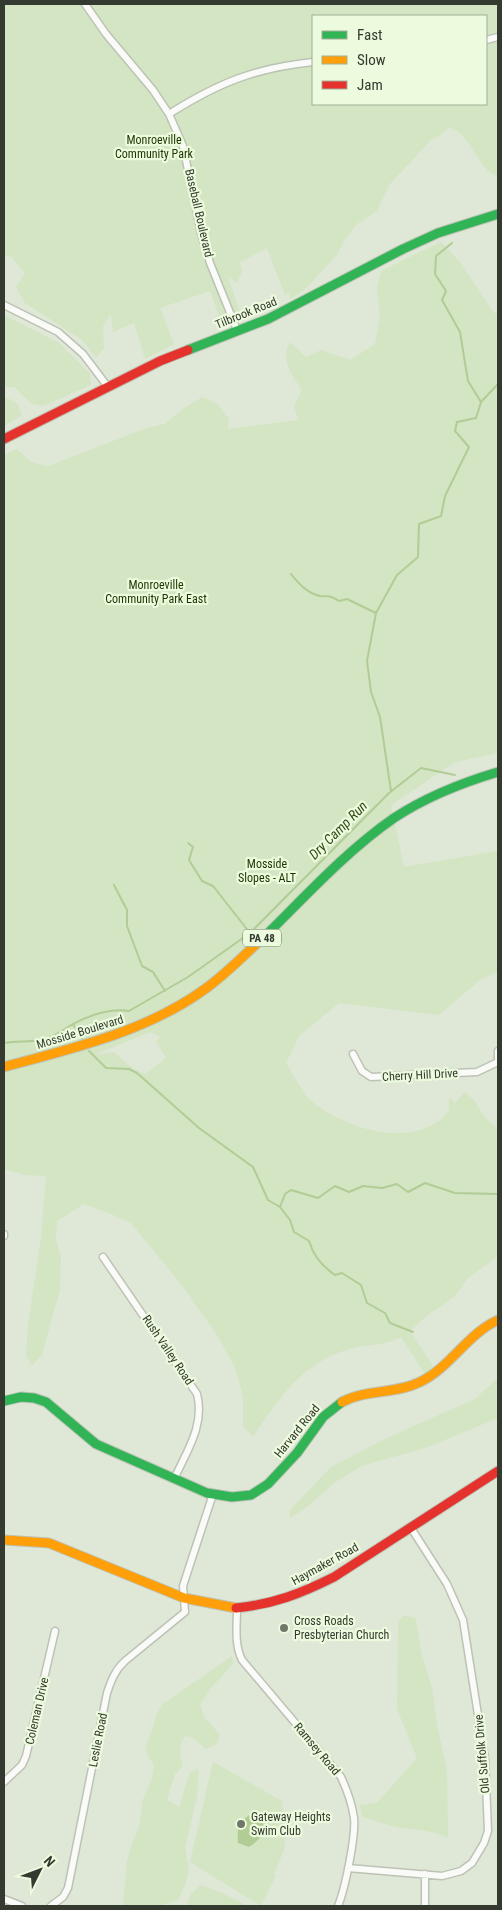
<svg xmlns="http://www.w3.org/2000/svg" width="502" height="1910" font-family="'Roboto Condensed',sans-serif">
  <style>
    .green { fill: #d3e5c2; fill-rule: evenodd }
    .water { fill: #b2cc96 }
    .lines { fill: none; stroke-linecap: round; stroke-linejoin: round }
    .stream { stroke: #b2cc96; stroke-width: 2 }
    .street-casing { stroke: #bcc3b5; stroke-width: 9 }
    .fast-casing { stroke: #bcc3b5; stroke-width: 11 }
    .slow-casing { stroke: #bcc3b5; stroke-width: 11 }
    .jam-casing { stroke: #bcc3b5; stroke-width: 11 }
    .street { stroke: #fafbf9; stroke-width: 6 }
    .fast { stroke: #30b455; stroke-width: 9 }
    .slow { stroke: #ff9f0a; stroke-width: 9 }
    .jam { stroke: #e5322d; stroke-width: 9 }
    .poi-dot { fill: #70776a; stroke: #ecfbdd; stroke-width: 2 }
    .labels { text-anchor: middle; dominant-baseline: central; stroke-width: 4.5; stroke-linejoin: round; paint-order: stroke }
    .shield { fill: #ecfbdd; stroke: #6b7463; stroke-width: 1 }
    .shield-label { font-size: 11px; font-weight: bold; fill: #343a2f }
    .park-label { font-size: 12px; fill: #1e3300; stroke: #ecfbdd }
    .street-label { font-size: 12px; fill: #343a2f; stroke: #ecfbdd }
    .poi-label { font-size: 12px; fill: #343a2f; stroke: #ecfbdd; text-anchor: start }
    .water-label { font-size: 14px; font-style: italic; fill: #334917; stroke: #ecfbdd }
  </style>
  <rect width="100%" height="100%" fill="#dfe7d7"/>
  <path class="green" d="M4,4H498V177C476,168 472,134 449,127L439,136L431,140L389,185L377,211L357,224L344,241L337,255L323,270L305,289L291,299L288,292L285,295L267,248L240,262L242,271L237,283L228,276L242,320L222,324L210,291L160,308L174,344L145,359L134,323L113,332L111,314L103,326L104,349L96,357L82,340L25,303L16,287L25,273L11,257L4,255ZM313,16H486V104H313Z
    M441,242L460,262L494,313L498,314V753L455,762L391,805L404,867L498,851V972L481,979L439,1015L339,1003L299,1036L286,1063C293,1073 302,1093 311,1101C343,1127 402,1147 439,1121C443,1119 446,1114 449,1110V1097L455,1103L464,1092L473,1099L486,1119L498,1129V1256L467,1279L454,1297L429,1314L410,1331L433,1366L425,1374L401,1337C385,1346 367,1344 349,1349C302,1363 279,1398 253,1437L243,1426V1397L235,1367L215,1332L184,1288L131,1223L109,1213L84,1204L57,1221L56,1240L61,1259L60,1289L42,1355L32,1365L26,1356L28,1325L41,1237L46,1176L25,1175L4,1169V451L6,454L17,449L31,462L48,466L147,428L165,424L183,409L202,397L217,404L229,419L228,429L298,420L294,406L302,390C292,375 280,360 290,342L306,357L321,350L350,360L375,344L380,316L377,288L381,271ZM150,1032L160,1037L156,1041L166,1058L145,1074L132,1068L114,1052L94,1055Z
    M4,315L59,343L90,374L91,385L43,406L32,404L14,387H4Z
    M4,396L18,404L22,415L4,426Z
    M498,1378V1418L425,1448L361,1466L334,1483L307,1507L290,1518V1510L331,1467L387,1438L475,1399Z
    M404,1615L416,1619L421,1652L432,1688L437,1724L447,1772L448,1838C427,1828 413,1831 393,1826C382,1824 373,1819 362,1817L360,1805L377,1803L417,1758L397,1709L398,1622Z
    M232,1656L233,1664L211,1688L200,1705L205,1718L220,1735L216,1744L206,1749L193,1738L185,1736C178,1748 179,1754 183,1766L175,1774L167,1800L179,1807L190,1772L199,1769L197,1796L185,1848L189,1869L185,1885L178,1900L159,1906H123L127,1861L132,1843L139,1828L143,1799L152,1779L154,1765L147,1754L146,1745L152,1731L157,1713L163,1704Z
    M213,1762L282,1801L285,1847L274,1874L276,1875L261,1906L190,1862Z
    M201,1885L224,1894L248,1906H187L191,1894Z"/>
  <path class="water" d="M252,1813L263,1818C264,1835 263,1837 249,1847L238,1843C237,1826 238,1823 252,1813Z"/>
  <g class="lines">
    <path class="stream" d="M452,243L436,256L435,274L446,291L442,300L460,332L468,381L481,402
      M291,574C299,584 307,593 320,596C331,597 329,595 339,601L347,599L376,613
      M391,791L380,717L371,692L367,661L376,613L397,575L418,557L419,524L441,516L445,496L469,447L455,431L457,422L476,418L481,402L498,384
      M188,843L193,847L189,860L202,881L213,886L250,933
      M114,885L127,910V926L142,966L153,972L165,991
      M73,1024L82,1039
      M4,1043C18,1040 33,1043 46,1039C57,1035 64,1029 73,1024C90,1015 111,1008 129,1011L188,977L250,933L389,793L421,768L455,775
      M89,1051L106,1068L129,1069L137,1073L199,1128L253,1167L268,1200L280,1207L290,1220L294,1232L309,1241C313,1255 323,1267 335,1275L342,1273L361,1285L367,1303L385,1313L390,1323L413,1332
      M280,1207L285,1194L291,1190L318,1198L335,1186L349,1192L363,1186L382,1188L397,1184L408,1192L425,1183L455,1193L498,1194"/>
    <g class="street-casing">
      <path id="street" d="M85,4L106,34L153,90L169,114L183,146L201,233L210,263L237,330
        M486,40L498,37
        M169,114C218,83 255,68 313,62
        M4,305L58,332L83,354L108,387
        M498,1051V1059
        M353,1054L362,1071L371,1077L477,1072L498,1062
        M4,1234V1236
        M103,1257L197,1394C205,1425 187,1451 174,1479
        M237,1608C237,1625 234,1644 242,1660L341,1777C347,1790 352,1803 354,1818C356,1836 345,1889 338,1906
        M4,1782L22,1765L26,1756L55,1631
        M348,1868L442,1876L461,1871L472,1863L484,1843L488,1831L485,1759L463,1620L447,1584L411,1528
        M4,1899L22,1906
        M51,1906L63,1897L68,1888L107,1693C111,1681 115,1670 125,1661L185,1612L183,1586L213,1494
        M425,1906V1874"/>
    </g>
    <g class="fast-casing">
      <path id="fast" d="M188,350L268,319L403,249L438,233L498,214
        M262,939C304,898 345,852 394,818C426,797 461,783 498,772
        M4,1401L21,1397L34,1398L46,1402L96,1444L207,1493L232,1497L251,1495L268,1484L297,1453L323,1417L342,1402"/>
    </g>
    <g class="slow-casing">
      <path id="slow" d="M4,1067C73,1048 146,1032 205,989C225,975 243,956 262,939
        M342,1402C367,1389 396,1394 420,1382C451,1367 467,1334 498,1320
        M4,1540L49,1543L184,1598L236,1608"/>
    </g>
    <g class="jam-casing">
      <path id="jam" d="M4,439L160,361L188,350
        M236,1608C274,1604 300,1594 334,1577L498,1471"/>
    </g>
    <use href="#street" class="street"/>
    <use href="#fast" class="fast"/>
    <use href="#slow" class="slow"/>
    <use href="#jam" class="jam"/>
  </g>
  <g class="poi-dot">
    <circle cx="284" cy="1628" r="5"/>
    <circle cx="241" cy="1824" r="5"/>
  </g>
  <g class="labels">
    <rect class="shield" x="243" y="929.5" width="38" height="17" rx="4"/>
    <g class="shield-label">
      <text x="262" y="938">PA 48</text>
    </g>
    <g class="park-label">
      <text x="154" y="140">Monroeville<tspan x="154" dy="14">Community Park</tspan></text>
      <text x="156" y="585">Monroeville<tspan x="156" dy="14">Community Park East</tspan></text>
      <text x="267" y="864">Mosside<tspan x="267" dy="14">Slopes - ALT</tspan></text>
    </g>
    <g class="street-label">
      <text transform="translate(199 213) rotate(77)">Baseball Boulevard</text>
      <text transform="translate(246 313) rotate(-22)">Tilbrook Road</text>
      <text transform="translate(80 1032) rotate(-17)">Mosside Boulevard</text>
      <text transform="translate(420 1075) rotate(-3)">Cherry Hill Drive</text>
      <text transform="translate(168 1350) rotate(56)">Rush Valley Road</text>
      <text transform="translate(297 1431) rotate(-51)">Harvard Road</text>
      <text transform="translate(325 1564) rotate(-29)">Haymaker Road</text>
      <text transform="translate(37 1711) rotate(-77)">Coleman Drive</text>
      <text transform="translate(98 1740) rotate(-79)">Leslie Road</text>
      <text transform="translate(317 1749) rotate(50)">Ramsey Road</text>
      <text transform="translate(482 1754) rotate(-95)">Old Suffolk Drive</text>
    </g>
    <g class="poi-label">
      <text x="294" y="1621">Cross Roads<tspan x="294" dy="14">Presbyterian Church</tspan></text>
      <text x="251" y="1817">Gateway Heights<tspan x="251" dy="14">Swim Club</tspan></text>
    </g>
    <g class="water-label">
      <text transform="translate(338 830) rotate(-45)">Dry Camp Run</text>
    </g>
  </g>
  <rect width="502" height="1910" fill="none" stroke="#343a2f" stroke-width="10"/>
  <rect x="312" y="15" width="175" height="90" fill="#ecfbdd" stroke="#a2ae97"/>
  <rect x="322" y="31" width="25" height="8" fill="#30b455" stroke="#a2ae97"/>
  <text x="357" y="40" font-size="15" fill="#343a2f">Fast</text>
  <rect x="322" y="56" width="25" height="8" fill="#ff9f0a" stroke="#a2ae97"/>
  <text x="357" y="65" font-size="15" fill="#343a2f">Slow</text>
  <rect x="322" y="81" width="25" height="8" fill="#e5322d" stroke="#a2ae97"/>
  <text x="357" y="90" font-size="15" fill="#343a2f">Jam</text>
  <g transform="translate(40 1870) rotate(48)" stroke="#ecfbdd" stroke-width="4" paint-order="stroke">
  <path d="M0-4L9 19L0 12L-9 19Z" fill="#343a2f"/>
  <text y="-8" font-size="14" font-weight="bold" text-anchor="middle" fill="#343a2f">N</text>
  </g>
</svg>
